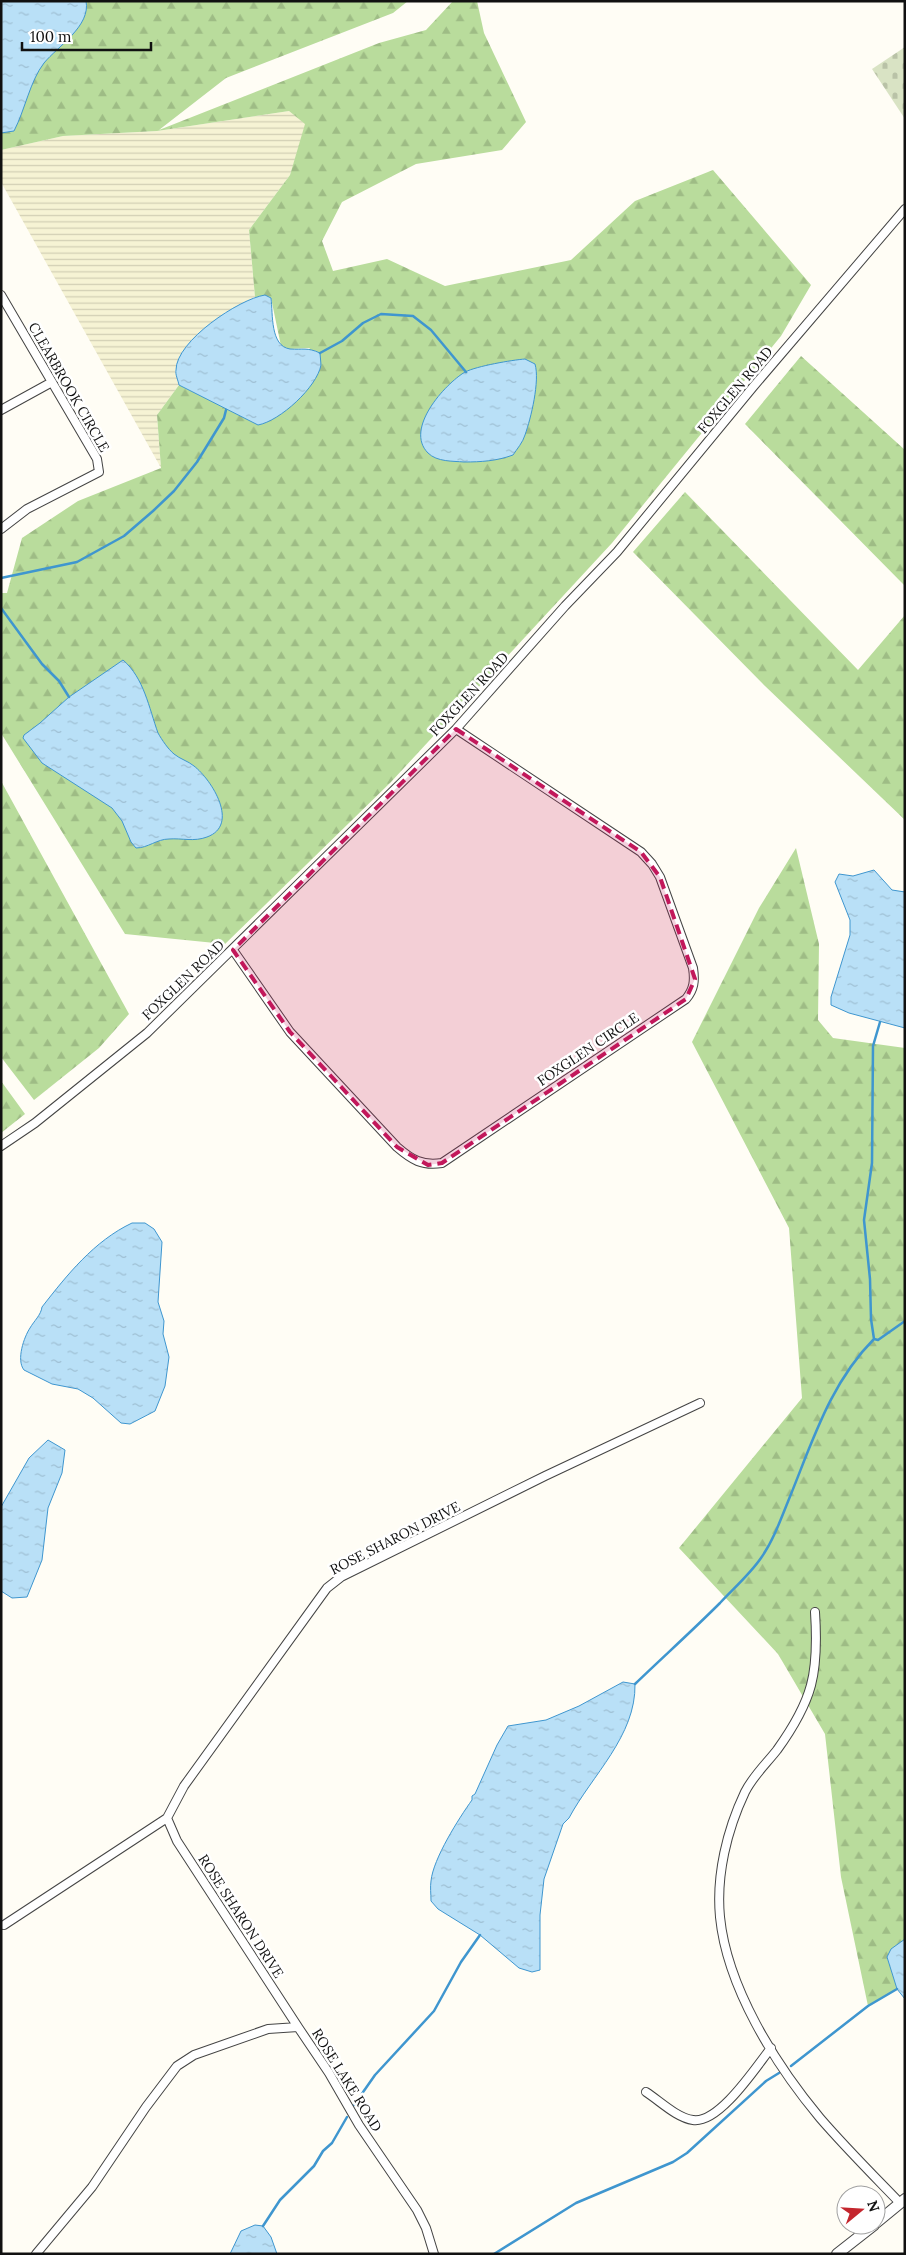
<svg xmlns="http://www.w3.org/2000/svg" width="906" height="2255" font-family="Lora,serif">
  <style>
    .farmland { fill: url(#farmland-rules) }
    .forest { fill: url(#forest-firs) }
    .cemetery { fill: url(#cemetery-stones) }
    .water { fill: url(#water-ripples); stroke: #3f96cf }
    .lines { fill: none; stroke-linecap: round; stroke-linejoin: round }
    .stream { stroke: #3f96cf; stroke-width: 2.5 }
    .minor-casing { stroke: #444; stroke-width: 10 }
    .tertiary-casing { stroke: #444; stroke-width: 12 }
    .minor { stroke: #fff; stroke-width: 8 }
    .tertiary { stroke: #fff; stroke-width: 10 }
    .marked { fill: #c2185b; fill-opacity: 0.2; stroke: #c2185b; stroke-width: 4; stroke-dasharray: 10 6; stroke-linejoin: round }
    .labels { text-anchor: middle; dominant-baseline: central; stroke-width: 5; stroke-linejoin: round; paint-order: stroke }
    .street-label { font-size: 14px; fill: #111; stroke: #fff }
  </style>
  <defs>
    <pattern id="farmland-rules" width="6" height="5" patternUnits="userSpaceOnUse" patternTransform="scale(1.25)"><rect width="6" height="5" fill="#f6f3d4"/><path d="M0 2.5h6" fill="none" stroke="#d2cfb5"/></pattern>
    <pattern id="forest-firs" width="22" height="20" patternUnits="userSpaceOnUse" patternTransform="scale(1.25)"><rect width="22" height="20" fill="#b9dc9c"/><path d="M5 1l3.5 6h-7zM16 11l3.5 6h-7z" fill="#9ebc85"/></pattern>
    <pattern id="cemetery-stones" width="16" height="16" patternUnits="userSpaceOnUse" patternTransform="scale(1.25)"><rect width="16" height="16" fill="#d9e3c4"/><path d="M2 7V4a2 2 0 0 1 4 0v3zM10 15v-3a2 2 0 0 1 4 0v3z" fill="#b9c2a7"/></pattern>
    <pattern id="water-ripples" width="26" height="14" patternUnits="userSpaceOnUse" patternTransform="scale(1.25)"><rect width="26" height="14" fill="#b9e0f7"/><path d="M2 4q2-2 4 0t4 0M15 11q2-2 4 0t4 0" fill="none" stroke="#9ebfd3"/></pattern>
  </defs>
  <rect width="100%" height="100%" fill="#fffdf5"/>
  <path class="farmland" d="M289,111L306,124L290,175L249,230L255,297L224,313L175,370L179,385L157,415L161,468L1,182V150L63,136L157,131Z"/>
  <path class="forest" d="M1,1H408L393,13L226,78L159,130L379,43L426,30L453,1H477L484,33L526,122L502,150L416,164L342,202L322,241L333,271L387,259L445,286L571,260L635,201L713,170L811,285L781,336L612,543L391,782L225,944L125,934L1,733V593H7L22,538L78,501L161,468L157,415L179,385L258,424L310,348L289,349L281,346L271,298L255,297L249,230L290,175L305,124L289,111L157,131L63,136L1,150Z
    M801,356L905,450V586L745,424Z
    M685,492L858,670L905,615V820L765,686L633,552Z
    M1,781L129,1014L99,1048L34,1100L1,1057Z
    M796,848L819,944L818,1020L833,1038L905,1048V1939L891,1950L897,1989L868,2006L841,1877L825,1734L778,1654L679,1548L802,1398L789,1228L692,1042L759,908Z
    M1,1081L25,1114L1,1133Z"/>
  <path class="cemetery" d="M905,47V119L872,69Z"/>
  <path class="water" d="M1,1H86C91,26 58,46 44,63C30,81 25,110 14,131L1,133Z
    M265,295L271,298C273,314 270,346 290,349C303,350 307,347 320,353C320,357 321,361 321,365C317,387 280,421 258,425L179,385C178,380 175,374 176,370C176,341 239,299 265,295Z
    M525,359L535,364C540,381 531,418 525,435C523,442 517,449 513,455C497,461 481,462 464,462C453,461 437,462 428,453C404,429 445,384 465,372C477,366 512,360 525,359Z
    M123,660C144,678 149,708 158,733C162,740 168,749 174,754C180,759 188,761 194,766C212,780 240,825 207,837C194,842 182,838 169,839C157,839 148,848 136,848L131,842L122,821L112,808L42,763L23,738L24,735L40,723L69,697Z
    M874,870L892,890L905,892V1028L849,1013L831,1005V997L850,935V920L835,882L839,874L853,876Z
    M132,1223H145L154,1229L162,1242L158,1302L164,1321L163,1334L169,1357L165,1386L155,1411L130,1424L121,1423L93,1398L78,1389L52,1384L24,1370C16,1360 24,1337 30,1328C34,1321 41,1315 42,1307C67,1275 94,1241 132,1223Z
    M48,1440L65,1450L62,1473L48,1508L42,1560L27,1597L12,1598L1,1591V1507L29,1458Z
    M623,1682L635,1684C636,1736 592,1775 569,1818L563,1824L544,1879L540,1915V1970L532,1972L519,1968L480,1935L438,1909L431,1901C431,1894 430,1887 431,1881C433,1859 459,1818 472,1800V1796L475,1794L497,1745L508,1726L546,1720L579,1706Z
    M905,1939V1999L897,1989L887,1957L891,1949Z
    M255,2225L263,2226L271,2237L277,2254H230L241,2231Z"/>
  <g class="lines">
    <path class="stream" d="M320,353L342,341L363,323L381,314L413,316L431,330L466,372
      M1,578L77,562L124,536L153,511L174,491L197,462L224,418L226,410
      M1,608L42,664L59,681L69,697
      M874,1339L871,1319L870,1279L864,1220L872,1163L873,1046L880,1022
      M635,1684C663,1657 692,1631 720,1603C734,1588 750,1574 761,1558C773,1541 781,1519 789,1499C812,1443 830,1383 874,1339L878,1340L905,1321
      M791,2066L868,2006L897,1989
      M354,2105L375,2075L434,2011L461,1962L480,1935
      M263,2226L280,2200L314,2166L323,2151L332,2143L347,2117
      M494,2254L576,2203L673,2162L687,2153L766,2081L779,2073"/>
    <g class="minor-casing">
      <path id="minor" d="M1,295L97,459L99,472L27,509L1,529
        M1,410L52,382
        M233,950L290,1032L397,1147C412,1160 422,1166 442,1163L686,999C694,989 695,981 693,968L660,877L652,864L641,852L456,729
        M1,1146L35,1123L147,1033L456,729L565,606L617,552L753,387L905,209
        M815,1612C819,1673 813,1700 777,1750C766,1764 753,1776 745,1792C727,1830 716,1875 720,1917C727,1987 775,2064 820,2118C845,2147 873,2175 900,2203
        M167,1818L177,1841L298,2027
        M4,1925L167,1818L184,1786L319,1599L327,1588L341,1577L545,1476L700,1403
        M646,2092C660,2101 677,2118 693,2120C719,2124 756,2067 771,2048
        M36,2254L92,2187L146,2107L177,2066L194,2055L268,2029L298,2027L329,2073L359,2125L417,2210L426,2228L434,2254"/>
    </g>
    <g class="tertiary-casing">
      <path id="tertiary" d="M876,2223L905,2199
        M837,2254L874,2225"/>
    </g>
    <use href="#minor" class="minor"/>
    <use href="#tertiary" class="tertiary"/>
  </g>
  <path class="marked" d="M456,729L641,852L660,877L695,979L686,999L442,1163L428,1165L397,1147L290,1032L233,950Z"/>
  <g class="labels">
    <g class="street-label">
      <text transform="translate(69 387) rotate(60)">CLEARBROOK CIRCLE</text>
      <text transform="translate(735 390) rotate(-50)">FOXGLEN ROAD</text>
      <text transform="translate(469 694) rotate(-47)">FOXGLEN ROAD</text>
      <text transform="translate(183 980) rotate(-44)">FOXGLEN ROAD</text>
      <text transform="translate(588 1049) rotate(-34)">FOXGLEN CIRCLE</text>
      <text transform="translate(395 1538) rotate(-27)">ROSE SHARON DRIVE</text>
      <text transform="translate(241 1916) rotate(57)">ROSE SHARON DRIVE</text>
      <text transform="translate(347 2080) rotate(58)">ROSE LAKE ROAD</text>
    </g>
  </g>
  <rect width="906" height="2255" fill="none" stroke="#111111" stroke-width="5"/>
  <g transform="translate(861 2210) rotate(72)"><circle r="24" fill="#ffffff" stroke="#a0a0a0"/>
  <path d="M0-4L9 19L0 12L-9 19Z" fill="#c4262e"/>
  <text y="-8" font-size="14" font-weight="bold" text-anchor="middle" fill="#111111">N</text>
  </g>
  <path d="M22 42v8h129v-8" fill="none" stroke="#111111" stroke-width="2.5"/>
  <text x="30" y="42" font-size="15" fill="#111111" stroke="#ffffff" stroke-width="4" paint-order="stroke">100 m</text>
</svg>
